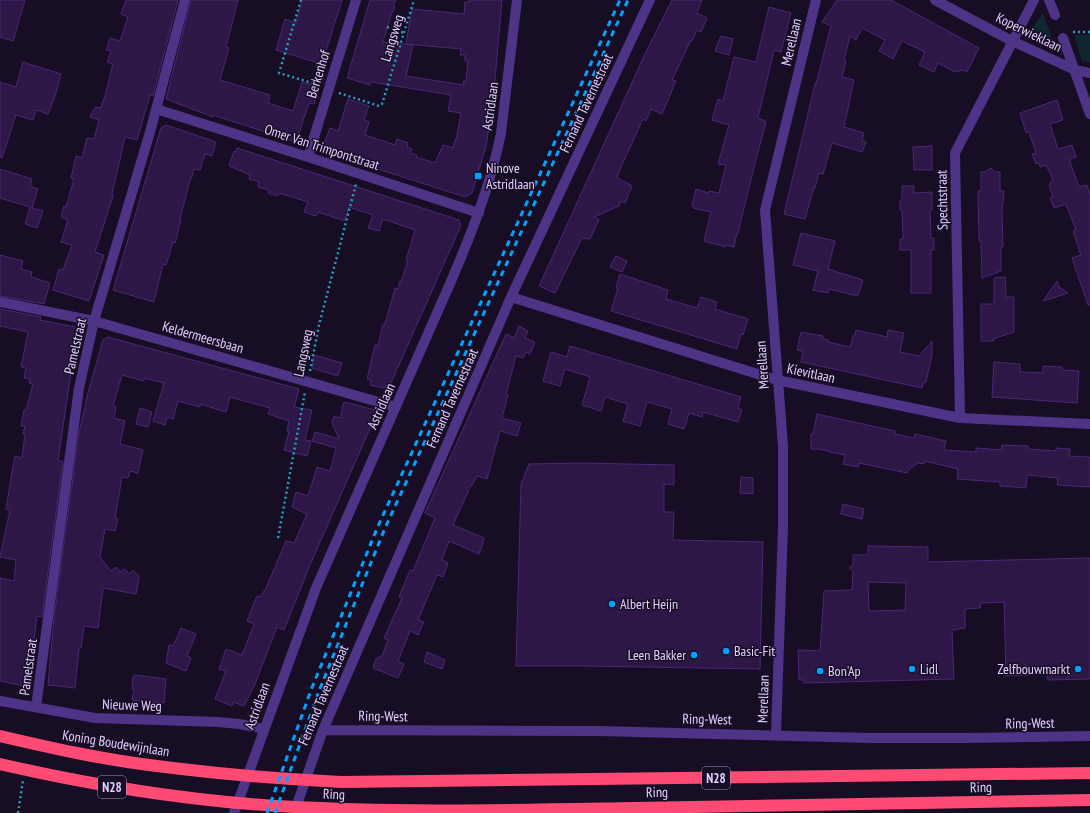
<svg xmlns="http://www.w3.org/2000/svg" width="1090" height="813" font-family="'PT Sans Narrow',sans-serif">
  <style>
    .green { fill: #0f282f }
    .building { fill: #2d1747; stroke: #4b2875; fill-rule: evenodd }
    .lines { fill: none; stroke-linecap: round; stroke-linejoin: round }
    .path { stroke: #26a0be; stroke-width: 2.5; stroke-dasharray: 2 3; stroke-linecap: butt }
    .minor { stroke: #4d3487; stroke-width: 10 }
    .highway { stroke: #ff4b73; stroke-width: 12 }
    .rail { stroke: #00a2fb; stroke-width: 3; stroke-dasharray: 6 5; stroke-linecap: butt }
    .poi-dot { fill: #00a2fb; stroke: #170d25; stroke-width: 1.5 }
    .labels { text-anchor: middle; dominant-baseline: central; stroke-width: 3; stroke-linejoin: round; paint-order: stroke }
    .shield { fill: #170d25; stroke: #a596be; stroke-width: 1 }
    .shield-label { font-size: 13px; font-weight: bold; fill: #e2d0ff }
    .street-label { font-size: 14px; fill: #e2d0ff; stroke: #170d25 }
    .poi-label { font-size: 14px; fill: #e2d0ff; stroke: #170d25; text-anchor: start }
  </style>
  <rect width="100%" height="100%" fill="#170d25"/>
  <path class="green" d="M1043,13L1056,50L1027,36Z
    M1074,35H1090V62L1082,61Z"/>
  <path class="building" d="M0,0H25L13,41L0,37Z
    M126,0H178L153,96L150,95L137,140L125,137L112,194L113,196L95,252L104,255L89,301L53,290L59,269L63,270L72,245L61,242L68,220L61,217L64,206L66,207L74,179L71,178L76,156L82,158L87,138L94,139L99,120L90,117L95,107L101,108L106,92L113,64L107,62L111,51L106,50L110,38L120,41L128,17L121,14Z
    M191,0H238L226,47L229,48L220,80L270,95L268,103L293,111L302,82L320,87L314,104L309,103L296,142L213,115V117L166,99Z
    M302,0H342L322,64L276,50L285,19L296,23Z
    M370,0H396L393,7H395L391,15L383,42L413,45L406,76L464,85L463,81H466L468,61H465V55H460L461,49L406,44L412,9L464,14L465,2H469V0H502L493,102L486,146L472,193L465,197L325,152L323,147L330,128L338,131L348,99L369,106L364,120L369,122L365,135L395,145L397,139L408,143L407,147L412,149L410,153L417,155L416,157L435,163L443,145L453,148L457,135L461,113L448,111L451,95L371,82L370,85L347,78Z
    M672,0H702L697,13L707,18L701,32L697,30L692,41L691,40L672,80L676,81L662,114L651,109L646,121L643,119L621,167L617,178L629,184V185L632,186L625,203L621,201L619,206L594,217L599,220L590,239L582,238L555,293L539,286L645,54Z
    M837,0H891L979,48L967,72L963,70L955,72L938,63L934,72L919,65L925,52L902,41L893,59L879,51L885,40L862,28L856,40L850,36L844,60L846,61L842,77L854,80L844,127L864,133L862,141L866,142L862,152L832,143L823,174L819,173L815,188L814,187L805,219L784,214L815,84H816L831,26L822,22Z
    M769,7L791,13L781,52L774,50L758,118L765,121L766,122L753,171L738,233H737L734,247L726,245V247L704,241L711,212L693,208L694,206H692L696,189L708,193L709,191L719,193L726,165L718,164L729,125L712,120L718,99L723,101L734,57L756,62Z
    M721,36L733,39L729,55L715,51Z
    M23,62L61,74L56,93L48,114L36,110L33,120L16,115L2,158L0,157V82L16,87Z
    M1057,100L1063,120L1050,124L1058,149L1072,145L1076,157L1069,159L1079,187L1087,185L1090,195V305H1088L1072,258L1081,255L1073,231L1076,230L1066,204L1054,208L1050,198L1053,197L1049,185L1053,179L1046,165L1040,167L1039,163L1036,164L1032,154L1036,153L1029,132L1026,133L1020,113Z
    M166,125L216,142L212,156L205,154L200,170L194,169L192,177H191L180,218L181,219L175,243L173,242L166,265L163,264L154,302L113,290L161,128Z
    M932,146V170H914L913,147Z
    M237,148L459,220L461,225L455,239L390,385L383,388L370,385L371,380L367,379L375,345L378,346L383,324H385L395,288L398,289L400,281H401L408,261L406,260L415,230L383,219L379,231L368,228L373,215L349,207L345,221L318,212L316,216L304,212L308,202L279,193L278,196L268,193L269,190L258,187L259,182L249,179L250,175L229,166L234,151L236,152Z
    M991,168L995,172H1000V191H1004L1002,213L1003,247H1001V271L982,278L981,247V241H979L978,191H981V172H985Z
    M0,169L32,179L30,186L38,189L32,208L43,211L37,228L25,224L30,207L0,198Z
    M902,186H914V193L932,192V210H930L931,238H934V250H931V293H911V250H900V239H903L902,210H900V201L902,200Z
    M801,233L835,241L828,269L863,280L858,296L829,289L828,293L813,290L818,271L793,265Z
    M0,255L23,261L21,269L32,272L31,277L50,283L44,304L0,296Z
    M616,256L627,261L622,272L610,267Z
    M620,274L668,290L666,299L697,308L701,297L717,302L715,309L748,319L743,335L741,334L737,349L611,311L618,288H616Z
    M1005,277L1006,297H1014V332L993,339L994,341H981V304H994V278Z
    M1057,281L1059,287L1068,293L1043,301Z
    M0,309L41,317L40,320L75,327L78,331L73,358L58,461H63L42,617L37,616L28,687L0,681V578L14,581L16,560L0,557L10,510L6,509L13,466L15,456L22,458L25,434H23L25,426H21L24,410H26L33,384L29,383L30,379L24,378L26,368L21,367L28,332L0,326Z
    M519,326L528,331L525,338L535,342L530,354L526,352L523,358L516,356L506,394L508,395L502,418L521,423L517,436L500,431L487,479L477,476L472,485H471L453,525L484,538L482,546L479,554L449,541L442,560L448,563L443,577L437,575L418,620L424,622L418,635L410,631L398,661L404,664L398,678L373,668L376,659L382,656L388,640L384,638L402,598L399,597L410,570L413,571L435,518L425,513L506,334L514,338Z
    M856,330L887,337L888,330L904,333L900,352L919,356L932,341V355L926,382L923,383L922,388L801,362L803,351L797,350L801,332L823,336L822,338L828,340V342L850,347L853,336H855Z
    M108,337L299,389L294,407L312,410L305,440L311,441L307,456L284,450L289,432L287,431L289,421L268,414L270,408L230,397L226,412L200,404V407L178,401L173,419L167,417L165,425L153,421L164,383L144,378V381L122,375L113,406L116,407L114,418L125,421L120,444L143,450L138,473L130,471L128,478L122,477L115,518L118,519L115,531L105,529L100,557L111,571L116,567L120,572L125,569L129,574L133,570L139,577L136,594L103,588L98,628L84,626L81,648H79L75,688L48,685L54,618L79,433L88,393L103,340Z
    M570,346L741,397L738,408L742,410L738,422L703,412L702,417L689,413L684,429L668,424L672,409L647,402L640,426L623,421L628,404L605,397L601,411L582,405L590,377L565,369L560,386L543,381L551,352L567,357Z
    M314,355L342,363L338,376L312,368Z
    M994,362L1020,364V372L1043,373V366L1062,367V370L1079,371L1077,403L992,397Z
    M344,402L375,410L376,415L310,565L284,630L277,627L255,684L244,706L233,702L232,706L215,699L226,671L219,669L226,649L242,655L254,624L247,621L257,596L260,597L266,588L286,541L294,543L307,514L292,507L296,492L308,496L317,467L330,471L336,448L312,441L315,432L339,439L332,423L334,416L340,418Z
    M140,408L152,412L148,427L136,424Z
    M817,414L895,431V434L914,438L915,434L946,441L944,450L976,452V448L1001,450L1002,445L1028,446V449L1056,451V448L1070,449L1069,456L1090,457V487L1057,485L1058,478L1027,475L1026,488L1000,486V482L957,479L958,469L925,461L924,464L918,463L908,470L907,473L859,463L858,467L843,464L845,455L829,452V451L818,449H811V434H813Z
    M581,463L674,465V485L664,484V512H674L673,540L763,542L760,669L581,666H516L521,484L529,464Z
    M741,477L753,478V494L740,493Z
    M843,504L864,509L862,519L841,514Z
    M868,546L928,547V562L1090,558V679L1048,680L1047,674L1006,676L1004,602L981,603L980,608L965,609V628L952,630L954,679L804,683V680H799L798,650L820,651L824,591L852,590L853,572L849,568L853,564V555H868ZM868,582L906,583L905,610L869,611Z
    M181,628L196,634L187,656L191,658L186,671L166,663L169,645L173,646Z
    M427,652L445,660L442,669L424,662Z
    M135,675L166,679L164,703L132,700L134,689H132L133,676Z"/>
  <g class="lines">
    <path class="path" d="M301,0L279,73L319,85
      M387,27L404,33
      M1073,32H1090
      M339,93L379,106L382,104L414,0
      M310,371L319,325L356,184
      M278,538L305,392
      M18,813L23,780"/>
    <path class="minor" d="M935,0L1012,41L1075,70L1090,73
      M1049,0L1055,15
      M1063,38L1090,114
      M156,109L308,157L479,213
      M308,157L356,0
      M511,297L777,380L960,418L1090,424
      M0,302L94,321L396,407
      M960,418L955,153L1034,0
      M0,701L95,718L218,722L239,724L264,729
      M36,707L79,388L94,321L150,132L185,0
      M323,730L598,731L870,738H966L1090,736
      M776,734L783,526V446L765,210L816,0
      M234,813L316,588L452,279C472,232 491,184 501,133L517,0
      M294,813L323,730L511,297L650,0"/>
    <path class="highway" d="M0,736C52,748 104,760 157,766C219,774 280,779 341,782L1090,773
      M0,764C91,785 184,800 277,806C396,813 515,810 634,808C786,805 938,802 1090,800"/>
    <path class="rail" d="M267,813L311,690L378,526L620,0
      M275,813L319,691L385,528L628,0"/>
  </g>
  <g class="poi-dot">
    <rect x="474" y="172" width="8" height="8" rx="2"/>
    <circle cx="612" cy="604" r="4"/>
    <circle cx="726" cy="651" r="4"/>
    <circle cx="694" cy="655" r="4"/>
    <circle cx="912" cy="669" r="4"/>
    <circle cx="1078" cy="669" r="4"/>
    <circle cx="820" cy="671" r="4"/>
  </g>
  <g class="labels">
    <g class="shield">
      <rect x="702" y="767" width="28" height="22" rx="3"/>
      <rect x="98" y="776" width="28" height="22" rx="3"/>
    </g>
    <g class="shield-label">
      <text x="716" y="778">N28</text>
      <text x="112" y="787">N28</text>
    </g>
    <g class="street-label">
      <text transform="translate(1029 32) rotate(26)">Koperwieklaan</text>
      <text transform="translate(392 38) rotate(-73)">Langsweg</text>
      <text transform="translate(791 42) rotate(-77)">Merellaan</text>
      <text transform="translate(318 74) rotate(-73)">Berkenhof</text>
      <text transform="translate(586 103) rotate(-65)">Fernand Tavernestraat</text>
      <text transform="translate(490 106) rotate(-82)">Astridlaan</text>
      <text transform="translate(322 147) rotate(18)">Omer Van Trimpontstraat</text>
      <text transform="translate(942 200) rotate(-91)">Spechtstraat</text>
      <text transform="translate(203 337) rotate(16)">Keldermeersbaan</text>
      <text transform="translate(75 346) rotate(-77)">Pamelstraat</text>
      <text transform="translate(303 353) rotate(-78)">Langsweg</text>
      <text transform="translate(762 365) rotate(-94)">Merellaan</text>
      <text transform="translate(811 373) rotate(12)">Kievitlaan</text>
      <text transform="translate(452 398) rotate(-66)">Fernand Tavernestraat</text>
      <text transform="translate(381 406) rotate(-66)">Astridlaan</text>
      <text transform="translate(28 667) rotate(-82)">Pamelstraat</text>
      <text transform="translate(323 695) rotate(-67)">Fernand Tavernestraat</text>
      <text transform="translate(763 699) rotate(-88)">Merellaan</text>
      <text transform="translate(132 705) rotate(2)">Nieuwe Weg</text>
      <text transform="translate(257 706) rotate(-70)">Astridlaan</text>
      <text transform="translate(383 716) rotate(1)">Ring-West</text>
      <text transform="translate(707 719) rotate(1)">Ring-West</text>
      <text transform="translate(1030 723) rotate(-1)">Ring-West</text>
      <text transform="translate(116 743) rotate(9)">Koning Boudewijnlaan</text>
      <text transform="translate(981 787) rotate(-1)">Ring</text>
      <text transform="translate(657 792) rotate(-1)">Ring</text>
      <text transform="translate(334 794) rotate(2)">Ring</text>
    </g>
    <g class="poi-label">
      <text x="486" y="168">Ninove<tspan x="486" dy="16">Astridlaan</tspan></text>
      <text x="620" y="604">Albert Heijn</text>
      <text x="734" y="651">Basic-Fit</text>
      <text x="686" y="655" text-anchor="end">Leen Bakker</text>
      <text x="920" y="669">Lidl</text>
      <text x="1070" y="669" text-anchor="end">Zelfbouwmarkt</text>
      <text x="828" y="671">Bon'Ap</text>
    </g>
  </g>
</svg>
